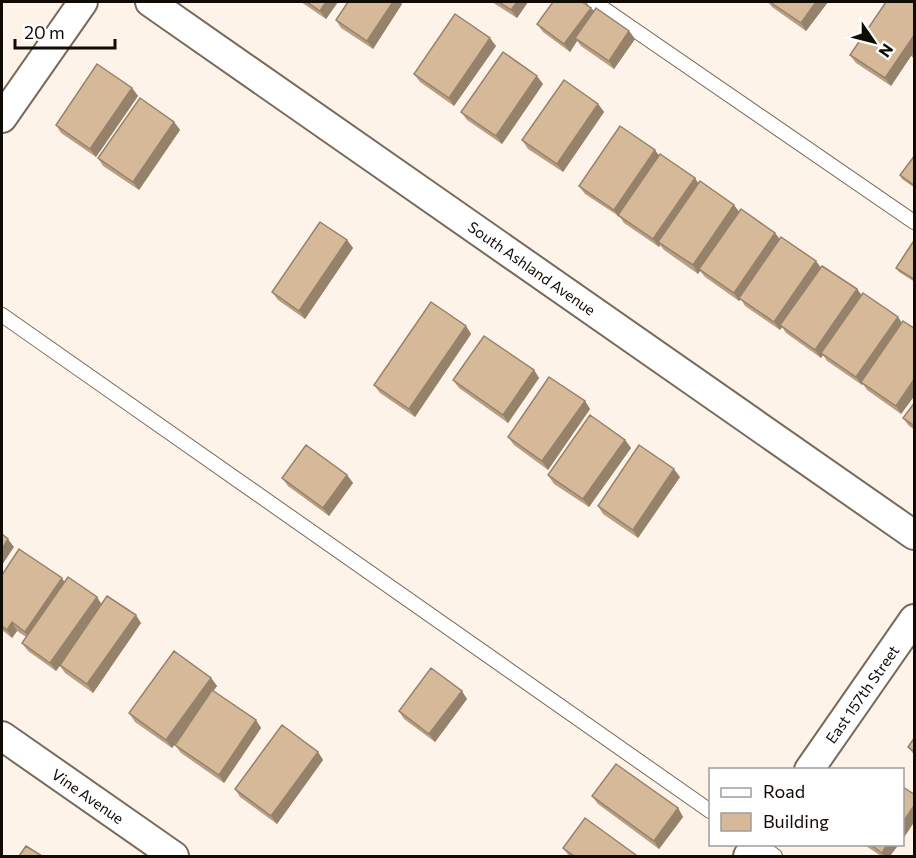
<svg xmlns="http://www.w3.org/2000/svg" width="916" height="858" font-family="Commissioner,sans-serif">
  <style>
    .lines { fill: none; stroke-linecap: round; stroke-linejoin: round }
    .service-casing { stroke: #786a5b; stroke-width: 16 }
    .minor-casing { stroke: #786a5b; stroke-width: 32 }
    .service { stroke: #fff; stroke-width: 14 }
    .minor { stroke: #fff; stroke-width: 28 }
    .wall { fill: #b89f84 }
    .shaded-wall { fill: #96826b }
    .building { fill: #d6b999; stroke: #96826b; stroke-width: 1.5 }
    .labels { text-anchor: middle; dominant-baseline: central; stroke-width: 5; stroke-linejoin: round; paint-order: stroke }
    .street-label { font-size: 15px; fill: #110b06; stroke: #fff }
  </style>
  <rect width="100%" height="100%" fill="#fdf3e8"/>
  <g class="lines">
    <g class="service-casing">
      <path id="service" d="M594,2L914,222
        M2,315L710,811
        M758,844L775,856"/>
    </g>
    <g class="minor-casing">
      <path id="minor" d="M150,2L914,535
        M2,118L83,2
        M2,736L174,856
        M809,770L914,619
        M748,856L757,844"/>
    </g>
    <use href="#service" class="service"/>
    <use href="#minor" class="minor"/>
  </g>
  <path class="wall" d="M301,2H338L326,19Z
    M348,2H400L402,4L373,49L341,28L336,20Z
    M492,2H528L517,18Z
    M768,2H828L806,31L772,7Z
    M593,12L629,31L635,39L614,69L581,46L577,41L570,52L543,32L537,24Z
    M496,46L454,106L420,82L414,74Z
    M915,50L891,86L856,63L850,55Z
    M543,84L502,144L467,120L461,112Z
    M132,88L138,96L96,157L61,133L56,125Z
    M598,104L604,112L563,172L528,149L522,140Z
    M174,122L180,130L139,190L103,166L98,158Z
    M659,155L695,178L698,183L734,205L739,212L775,233L780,239L821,268L857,289L861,295L898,317L902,323L915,329V395L901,414L867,390L863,384L862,385L827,361L823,355L821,358L786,333L782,327L780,330L745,306L741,299L739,301L705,277L700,271L698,274L664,250L660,245L659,247L624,223L620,217L585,194L579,186Z
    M915,155V188L902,179L900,175Z
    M915,239V282L899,272L896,268Z
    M347,240L353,248L305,319L278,300L272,292Z
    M466,326L471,334L415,417L380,393L374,385Z
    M534,370L539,378L508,423L459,388L453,380Z
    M585,401L590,409L548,470L514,445L508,437Z
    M915,402V430L909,426L903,418Z
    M625,440L631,448L589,507L554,484L548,475Z
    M347,475L353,483L329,516L288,486L282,478Z
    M680,477L638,538L603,514L598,506Z
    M2,575L65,582L97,597L101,604L141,623L93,693L65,673L60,666L56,671L28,651L22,643L26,637L17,631L12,638L2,630Z
    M211,678L217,686L213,691L256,720L261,728L224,783L181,753L175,745L190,723L172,748L135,722L129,713Z
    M467,699L435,742L404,719L399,711Z
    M915,737V756L908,747Z
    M318,752L323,760L277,824L240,797L235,789Z
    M592,796L678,808L683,817L659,849L598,804Z
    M863,844H899L890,856H881Z
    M563,848L637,856H569Z"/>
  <path class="shaded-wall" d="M326,2H338L326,19L320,11Z
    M393,2H400L402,4L373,49L367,41Z
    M517,2H528L517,18L511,10Z
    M816,2H828L806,31L801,23Z
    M591,8L596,16L575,38L577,41L570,52L564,44Z
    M629,31L635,39L614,69L609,61Z
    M915,34V50L891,86L885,78Z
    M490,38L496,46L454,106L449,98Z
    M537,76L543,84L502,144L496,136Z
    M132,88L138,96L96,157L90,149Z
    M598,104L604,112L563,172L557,164Z
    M174,122L180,130L139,190L133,182Z
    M655,150L661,158L618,215L619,218L614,210Z
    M695,178L700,186L658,242L660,245L659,247L653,239Z
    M734,205L740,213L698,274L693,265Z
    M775,233L781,241L739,298L741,299L739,301L734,293Z
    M347,240L353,248L305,319L299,311Z
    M816,261L822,269L780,330L774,322Z
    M857,289L863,297L821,353L823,355L821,358L815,350Z
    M898,317L903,325L861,382L863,384L862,385L856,377Z
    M466,326L471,334L415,417L409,409Z
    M534,370L539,378L508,423L503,415Z
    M915,378V395L901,414L896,406Z
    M585,401L590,409L548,470L542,461Z
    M625,440L631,448L589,507L583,499Z
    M674,469L680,477L638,538L633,530Z
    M347,475L353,483L329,516L323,508Z
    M8,539L14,547L2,565V549Z
    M62,578L67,586L30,640L25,632Z
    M97,597L102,605L56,671L50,663Z
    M136,615L141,623L93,693L87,684Z
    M12,622L17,631L12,638L7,630Z
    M211,678L217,686L172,748L166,740Z
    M462,691L467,699L435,742L429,734Z
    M256,720L261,728L224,783L219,775Z
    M318,752L323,760L277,824L271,816Z
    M915,804V821L903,839V822Z
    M678,808L683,817L659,849L654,841Z
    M887,844H899L890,856H885L882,853Z"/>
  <path class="building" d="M307,2H326L320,11Z
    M348,2H393L367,41L336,20Z
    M499,2H517L511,10Z
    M553,2H582L591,8L564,44L537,24Z
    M770,2H816L801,23Z
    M886,2H915V34L885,78L850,55Z
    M596,8L629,31L609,61L575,38Z
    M455,14L490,38L449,98L414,74Z
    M915,51V58L911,55Z
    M503,52L537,76L496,136L461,112Z
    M97,64L132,88L90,149L56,125Z
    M564,80L598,104L557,164L522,140Z
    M140,98L174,122L133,182L98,158Z
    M620,126L655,150L614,210L579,186Z
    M660,154L695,178L653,239L618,215Z
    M915,155V186L900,175Z
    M700,181L734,205L693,265L658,242Z
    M741,209L775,233L734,293L699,269Z
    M320,222L347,240L299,311L272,292Z
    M781,237L816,261L774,322L739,298Z
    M915,239V280L896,268Z
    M822,266L857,289L815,350L780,325Z
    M863,293L898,317L856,377L821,353Z
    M431,302L466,326L409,409L374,385Z
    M903,321L915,329V378L896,406L861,382Z
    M484,336L534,370L503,415L453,380Z
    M549,377L585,401L542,461L508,437Z
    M915,402V426L903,418Z
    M590,415L625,440L583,499L548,475Z
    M306,445L347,475L323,508L282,478Z
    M639,445L674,469L633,530L598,506Z
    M2,534L8,539L2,549Z
    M19,549L62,578L25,632L12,622L7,630L2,626V575Z
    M68,577L97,597L50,663L22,643Z
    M107,596L136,615L87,684L60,665Z
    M174,651L211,678L166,740L129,713Z
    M431,668L462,691L429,734L399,711Z
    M212,690L256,720L219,775L175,745Z
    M282,725L318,752L271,816L235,789Z
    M915,737V752L908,747Z
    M616,764L678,808L654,841L592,796Z
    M903,787L915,795V804L903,822Z
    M585,818L636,855L635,856H574L563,848Z
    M870,844H887L882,853Z
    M26,846L42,856H19Z"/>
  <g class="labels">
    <g class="street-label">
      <text transform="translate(532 268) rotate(35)">South Ashland Avenue</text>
      <text transform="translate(862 694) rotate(-55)">East 157th Street</text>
      <text transform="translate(88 796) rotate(35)">Vine Avenue</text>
    </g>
  </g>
  <rect width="916" height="858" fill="none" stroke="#110b06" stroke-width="6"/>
  <rect x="709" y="768" width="195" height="78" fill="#ffffff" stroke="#a09d9b" stroke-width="1.5"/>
  <rect x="721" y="788" width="30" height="9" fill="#ffffff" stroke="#a09d9b" stroke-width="1.5"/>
  <text x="763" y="798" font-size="18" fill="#110b06">Road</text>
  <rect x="721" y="813" width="30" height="18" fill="#d6b999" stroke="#a09d9b" stroke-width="1.5"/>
  <text x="763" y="828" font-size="18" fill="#110b06">Building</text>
  <g transform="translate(874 42) rotate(125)" stroke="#ffffff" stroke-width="4.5" paint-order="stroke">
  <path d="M0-4.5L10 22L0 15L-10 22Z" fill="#110b06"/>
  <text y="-9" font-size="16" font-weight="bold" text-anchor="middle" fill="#110b06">N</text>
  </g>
  <path d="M15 39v9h100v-9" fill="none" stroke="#110b06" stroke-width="3"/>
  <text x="24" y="39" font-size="18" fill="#110b06" stroke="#ffffff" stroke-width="4.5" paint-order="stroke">20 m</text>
</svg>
